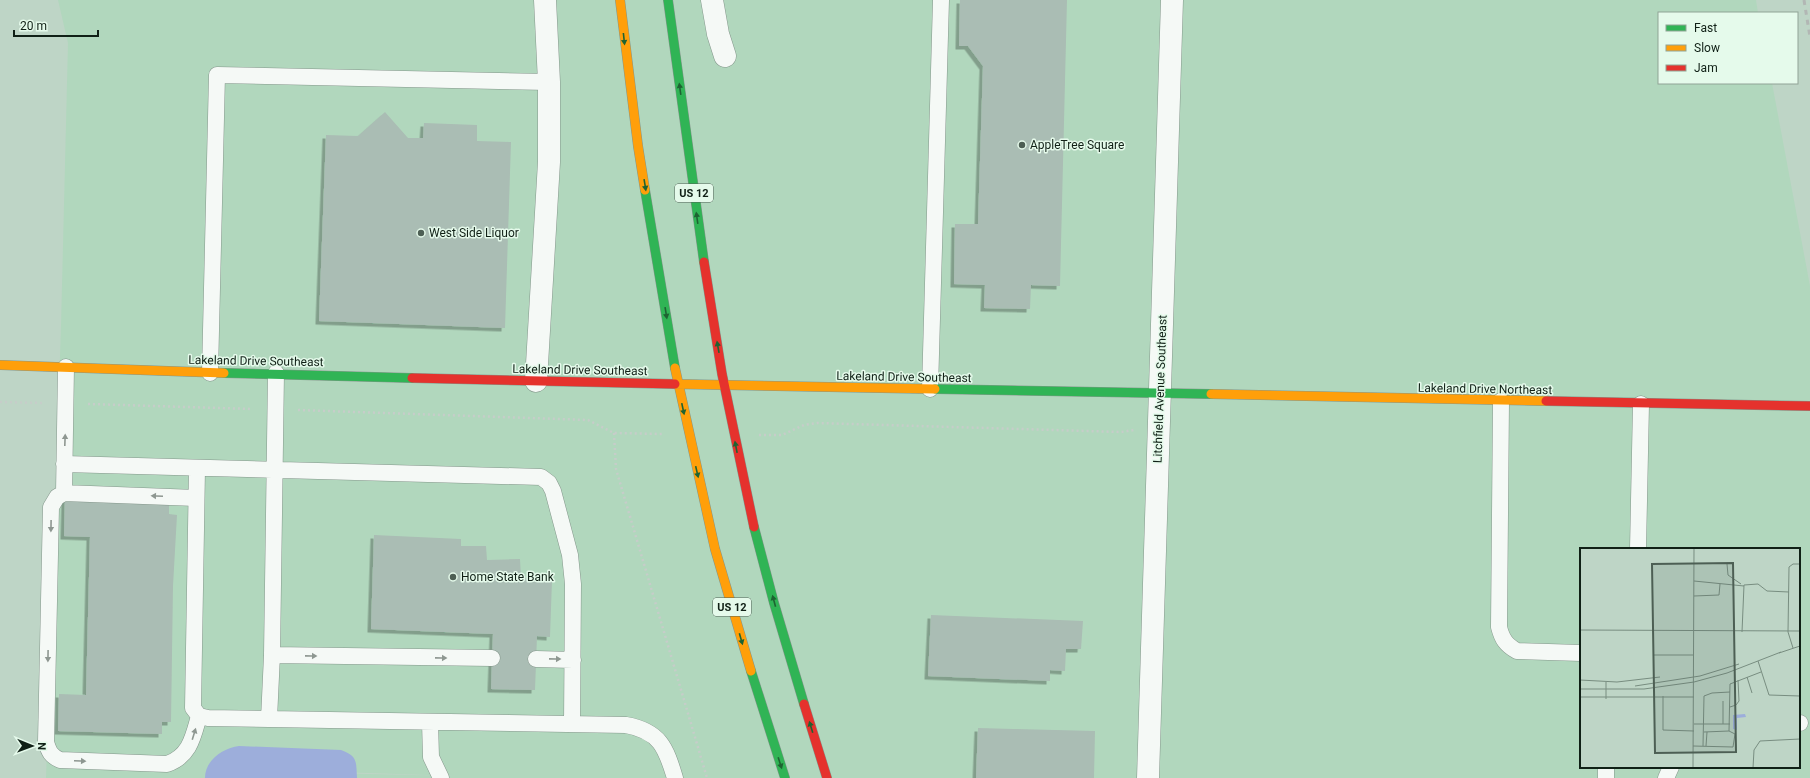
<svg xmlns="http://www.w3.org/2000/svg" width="1810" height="778" font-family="Roboto,sans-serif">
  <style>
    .built { fill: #b1d7bd; fill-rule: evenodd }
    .water { fill: #9daedb }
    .building { fill: #aabdb4; filter: url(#shadow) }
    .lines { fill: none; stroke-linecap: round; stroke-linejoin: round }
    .lane-casing { stroke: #84968b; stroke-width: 17 }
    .street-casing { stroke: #84968b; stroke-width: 23 }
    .fast-casing { stroke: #84968b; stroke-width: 10 }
    .slow-casing { stroke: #84968b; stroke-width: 10 }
    .jam-casing { stroke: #84968b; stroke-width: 10 }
    .path { stroke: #c6cdc9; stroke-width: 2.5; stroke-dasharray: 2 3; stroke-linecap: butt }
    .lane { stroke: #f5f9f6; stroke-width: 16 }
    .street { stroke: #f5f9f6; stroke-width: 22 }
    .fast { stroke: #30b455; stroke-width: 9 }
    .slow { stroke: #ff9f0a; stroke-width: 9 }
    .jam { stroke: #e5322d; stroke-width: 9 }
    .rail { stroke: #b2b7b4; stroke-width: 3; stroke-dasharray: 5 5; stroke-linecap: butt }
    .oneway { fill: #1e6332 }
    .oneway2 { fill: #8e9791 }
    .poi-dot { fill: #4d5f54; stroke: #e5faeb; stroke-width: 1.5 }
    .labels { text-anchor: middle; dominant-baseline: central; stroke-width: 3; stroke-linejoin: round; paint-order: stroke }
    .shield { fill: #e5faeb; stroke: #506156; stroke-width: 1 }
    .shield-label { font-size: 11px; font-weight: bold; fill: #102016 }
    .poi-label { font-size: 12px; fill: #102016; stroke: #e5faeb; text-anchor: start }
    .street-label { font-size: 12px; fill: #102016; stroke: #e5faeb }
    .inset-road { fill: none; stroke: #788d80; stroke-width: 1 }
    .view { fill: #4d5f54; fill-opacity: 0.15; stroke: #4d5f54; stroke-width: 2 }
    .inset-edge { fill: none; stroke: #102016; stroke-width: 2 }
  </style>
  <defs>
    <filter id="shadow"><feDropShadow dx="-3.5" dy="3.5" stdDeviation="0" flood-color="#0004"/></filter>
  </defs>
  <rect width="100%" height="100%" fill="#bed5c6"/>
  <path class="built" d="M58,0H1756L1758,13H1659V83H1772L1810,286V778H46L61,326L68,43ZM1581,549H1799V767H1581ZM338,772L457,776L325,773Z"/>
  <path class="water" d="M239,746L341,750C358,756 356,762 357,778H205C205,760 223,748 239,746Z"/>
  <path class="building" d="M960,0H1067L1060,286L1031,285L1030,309L984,308L985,285L954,284L955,224H978L983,66L968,46H959Z
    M385,112L408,138H423L424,123L477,125V141L511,142L505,328L319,321L326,135L358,136Z
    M65,498L169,501V514L177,515L173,586L171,722H162V734L58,731L59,694L86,695L90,537L64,536Z
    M374,535L461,539V546H486L487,560L520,559L521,578L552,580L550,637L537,636L535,690L491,689L493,634L371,629Z
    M931,615L1083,621L1081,649H1066L1065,671L1050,670V681L928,676Z
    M978,728L1095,731L1094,778H976Z"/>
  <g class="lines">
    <g class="lane-casing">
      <path id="lane" d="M210,373L217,75L549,82
        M930,389L941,0
        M1501,401L1499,627C1502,639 1506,645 1517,651L1581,653
        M64,464L541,477L549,483L553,491L570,555L573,584L572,724
        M197,469L193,708L199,716L208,718L626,725C660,731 666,748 675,778
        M64,493L66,367
        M196,498L64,493L57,497L51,507L46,742C49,752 51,756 60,760L167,764C190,756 193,737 199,716
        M1638,549L1641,404
        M272,655L492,658
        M536,659L573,660
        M269,719L272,655L276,373
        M430,722L431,757L441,778
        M1799,723H1800
        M1606,778V767
        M1666,778L1671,767"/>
    </g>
    <g class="street-casing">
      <path id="street" d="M712,0L718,34L725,56
        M536,381L549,162V82L545,0
        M1148,778L1172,0"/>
    </g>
    <g class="fast-casing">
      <path id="fast" d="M668,0L704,262
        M645,190L675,368
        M224,373L412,378
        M935,389L1211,394
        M754,527L774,603L804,704
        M751,671L785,778"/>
    </g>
    <g class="slow-casing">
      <path id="slow" d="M620,0L638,146L645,190
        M0,365L224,373
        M675,368L715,549L751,671
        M675,384L935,389
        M1211,394L1546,401"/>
    </g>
    <g class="jam-casing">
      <path id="jam" d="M704,262L722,374L754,527
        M412,378L675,384
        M1546,401L1810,406
        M804,704L827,778"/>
    </g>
    <path class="path" d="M0,402L43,403
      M88,404L253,409
      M298,410L588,420L614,433L662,434
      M614,433L616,469L707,778
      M759,435H782L804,425L817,423L1121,432L1134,430"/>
    <use href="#lane" class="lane"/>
    <use href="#street" class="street"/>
    <use href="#fast" class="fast"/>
    <use href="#slow" class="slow"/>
    <use href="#jam" class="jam"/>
    <path class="rail" d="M1804,0L1810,37"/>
  </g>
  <defs><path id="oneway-solid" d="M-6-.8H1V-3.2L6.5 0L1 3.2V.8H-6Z"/></defs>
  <g class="oneway">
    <use href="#oneway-solid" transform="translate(624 39) rotate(84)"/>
    <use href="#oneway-solid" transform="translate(680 89) rotate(-98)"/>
    <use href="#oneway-solid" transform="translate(645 185) rotate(81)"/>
    <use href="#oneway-solid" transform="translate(697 218) rotate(-98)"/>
    <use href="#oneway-solid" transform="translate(666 313) rotate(81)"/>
    <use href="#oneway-solid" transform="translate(718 347) rotate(-100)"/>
    <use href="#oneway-solid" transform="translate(683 409) rotate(78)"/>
    <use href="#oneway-solid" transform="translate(736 447) rotate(-101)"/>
    <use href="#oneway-solid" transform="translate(697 472) rotate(77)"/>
    <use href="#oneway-solid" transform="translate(774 601) rotate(-105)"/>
    <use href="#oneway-solid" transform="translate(741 639) rotate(74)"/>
    <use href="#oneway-solid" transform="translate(811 727) rotate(-107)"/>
    <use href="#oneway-solid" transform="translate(780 763) rotate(72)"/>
  </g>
  <g class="oneway2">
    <use href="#oneway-solid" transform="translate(65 440) rotate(-88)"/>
    <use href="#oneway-solid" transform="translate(157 496) rotate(-178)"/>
    <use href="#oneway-solid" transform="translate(51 526) rotate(91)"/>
    <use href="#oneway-solid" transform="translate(48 656) rotate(91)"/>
    <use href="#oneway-solid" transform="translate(311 656) rotate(1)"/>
    <use href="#oneway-solid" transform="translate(441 658) rotate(1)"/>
    <use href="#oneway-solid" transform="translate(555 659) rotate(1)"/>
    <use href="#oneway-solid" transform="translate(194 734) rotate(-73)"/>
    <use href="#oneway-solid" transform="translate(80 761) rotate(2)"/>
  </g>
  <g class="poi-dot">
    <circle cx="1022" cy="145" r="4"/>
    <circle cx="421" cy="233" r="4"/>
    <circle cx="453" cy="577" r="4"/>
  </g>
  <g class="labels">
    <g class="shield">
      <rect x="675" y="184" width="38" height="18" rx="3"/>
      <rect x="713" y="598" width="38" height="18" rx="3"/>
    </g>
    <g class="shield-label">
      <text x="694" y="193">US 12</text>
      <text x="732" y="607">US 12</text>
    </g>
    <g class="poi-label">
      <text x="1030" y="145">AppleTree Square</text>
      <text x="429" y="233">West Side Liquor</text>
      <text x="461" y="577">Home State Bank</text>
    </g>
    <g class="street-label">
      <text transform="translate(256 361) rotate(1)">Lakeland Drive Southeast</text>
      <text transform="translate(580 370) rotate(1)">Lakeland Drive Southeast</text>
      <text transform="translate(904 377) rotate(1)">Lakeland Drive Southeast</text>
      <text transform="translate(1160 389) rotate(-88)">Litchfield Avenue Southeast</text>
      <text transform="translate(1485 389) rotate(1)">Lakeland Drive Northeast</text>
    </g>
  </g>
  <g transform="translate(1580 548)">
    <rect width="220" height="220" fill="#bed5c6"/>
    <path d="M165,166L166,169L157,170V182L153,181V167Z" fill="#9daedb"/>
    <path class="inset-road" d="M147,16L148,27L161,36M114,33L164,38M114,48L139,47L140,36M0,82L220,83M162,84L164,37L178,36L187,43L209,44M213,100L208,84L209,19L213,16H220M199,105L220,98M73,107H114M178,113L189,147L220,148M167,129L172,145M0,132L37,134L80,129M26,134V151M55,138L120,128L159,116M0,141H64L114,134L147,125L201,104M83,148V182L114,183M0,149H114M143,153V176M150,159L156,157L159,153L158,132M114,176H150M124,184L149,183L150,136L181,124M113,198L153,199L155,186L149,183M123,198L124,148L132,145L150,144M126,198L127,184M113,220L114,0M173,220L174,202L180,193L220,191"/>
    <path class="view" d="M153,15L156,204L75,205L72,16Z"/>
    <rect width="220" height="220" class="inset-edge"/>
  </g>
  <rect x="1658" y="12" width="140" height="72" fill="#e5faeb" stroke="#90a396"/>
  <rect x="1666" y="25" width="20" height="6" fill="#30b455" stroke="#90a396"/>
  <text x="1694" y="32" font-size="12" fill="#102016">Fast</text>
  <rect x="1666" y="45" width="20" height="6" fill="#ff9f0a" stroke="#90a396"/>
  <text x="1694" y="52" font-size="12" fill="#102016">Slow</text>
  <rect x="1666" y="65" width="20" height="6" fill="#e5322d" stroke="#90a396"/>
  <text x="1694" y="72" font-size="12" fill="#102016">Jam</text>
  <g transform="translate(32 746) rotate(91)" stroke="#e5faeb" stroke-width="3" paint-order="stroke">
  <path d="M0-3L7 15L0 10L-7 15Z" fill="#102016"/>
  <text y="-6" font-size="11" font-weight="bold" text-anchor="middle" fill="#102016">N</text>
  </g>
  <path d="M14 30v6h84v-6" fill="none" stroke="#102016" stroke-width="2"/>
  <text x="20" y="30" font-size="12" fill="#102016" stroke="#e5faeb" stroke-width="3" paint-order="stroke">20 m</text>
</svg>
